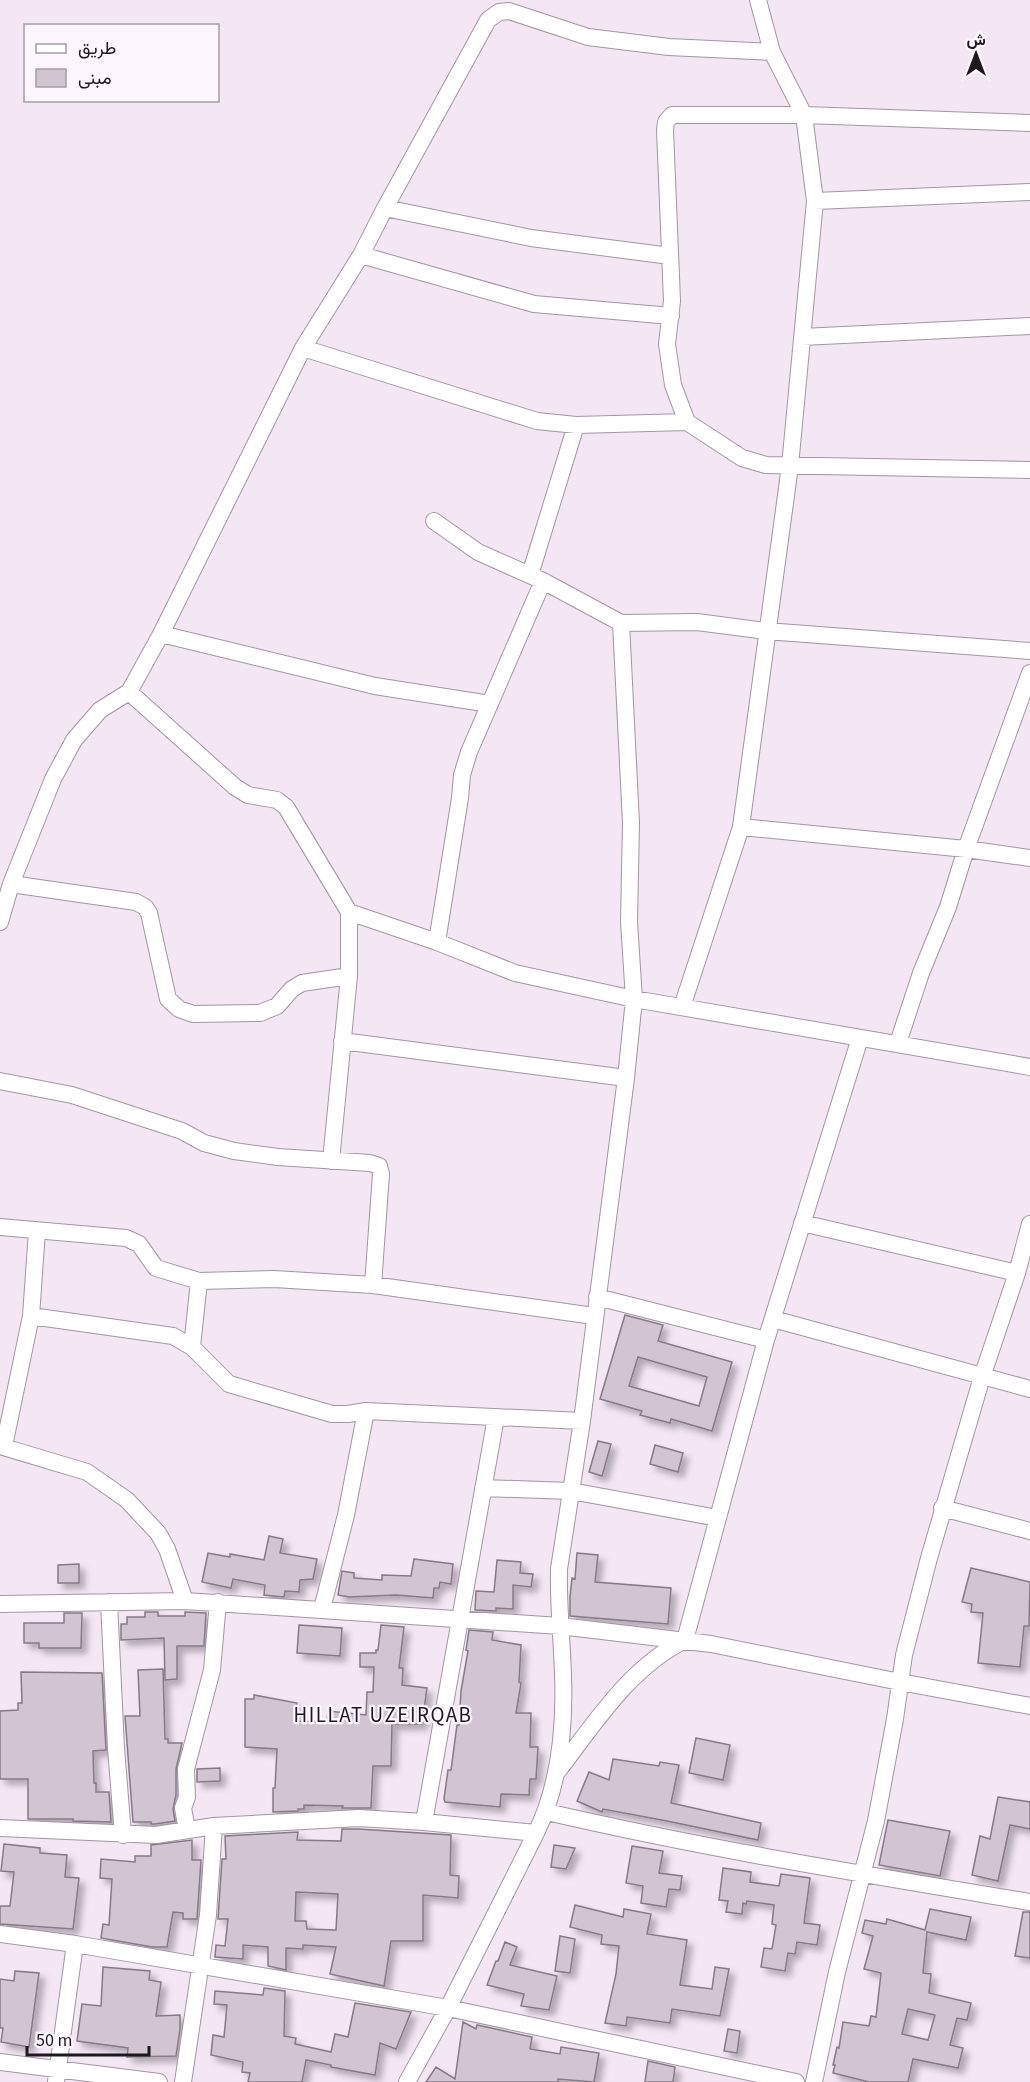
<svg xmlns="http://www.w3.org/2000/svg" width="1030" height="2082" font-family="'Source Sans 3',Vazirmatn,sans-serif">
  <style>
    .building { fill: #d1c5d2; stroke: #857a86; stroke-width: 1.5; fill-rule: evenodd; filter: url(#shadow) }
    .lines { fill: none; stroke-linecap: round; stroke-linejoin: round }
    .minor-casing { stroke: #a196a2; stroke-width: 18 }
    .minor { stroke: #fff; stroke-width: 16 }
    .labels { text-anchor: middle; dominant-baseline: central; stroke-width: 4.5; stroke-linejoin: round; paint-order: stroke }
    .neighbourhood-label { font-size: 21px; letter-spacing: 1.5px; fill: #1d191d; stroke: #fdf6fe }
  </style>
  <defs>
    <filter id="shadow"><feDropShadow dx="5.5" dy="5.5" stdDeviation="3" flood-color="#0004"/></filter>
  </defs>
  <rect width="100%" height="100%" fill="#f3e7f4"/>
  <path class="building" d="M625,1315L663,1325L658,1341L732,1362L712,1431L671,1419L670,1423L640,1415L642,1411L600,1399ZM638,1357L707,1377L699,1406L629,1386Z
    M598,1441L611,1444L602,1476L589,1472Z
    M655,1445L683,1453L678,1472L650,1464Z
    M269,1536L283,1539L280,1553L317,1559L313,1579L300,1580L299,1592L285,1591L284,1597L273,1596L264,1595L265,1585L233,1579L231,1588L202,1582L208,1553L230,1557V1554L264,1560Z
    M577,1553L598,1555L595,1582L671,1588L668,1624L570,1616V1597L572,1578L575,1579Z
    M414,1559L453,1564L451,1584L440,1582L439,1588H434L433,1598L396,1595L349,1597L338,1595L342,1571L354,1573V1578L382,1580V1575L411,1576Z
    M497,1560L521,1562L520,1573L533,1574L531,1587L513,1585V1609L496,1608V1611L475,1610L476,1591L494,1592Z
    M79,1564V1583H58V1565Z
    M971,1568L1030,1582L1029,1626H1024L1020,1667L978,1663L983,1613L971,1612L972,1604L962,1602Z
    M145,1612H158V1616H185V1612L206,1613L204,1646H177V1679L165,1680L164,1638L121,1640V1624H127V1617H145Z
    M64,1613H82L81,1648H39V1643H24V1623H64Z
    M299,1625L342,1628L340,1656L297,1653Z
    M381,1625L404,1627L399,1668H403L402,1685L427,1688L422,1724H392L391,1766H373L371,1808H342L343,1806L304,1805V1809H298V1811L273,1812V1788H275L277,1749L245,1747V1699H254V1695L297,1703L295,1721L327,1722L328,1711L366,1715L367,1692H373L374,1667H360V1653H376V1650H378Z
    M469,1630L493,1632L492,1640L521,1645L519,1682L521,1683L516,1713H531L530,1747H538L536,1779H530L529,1795L501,1794L500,1807L445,1802L444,1799L448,1770H451L457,1725H459L461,1691L468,1651L466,1650Z
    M163,1669L165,1739H168V1743H182L176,1769V1795L173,1809L175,1821L155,1824H151V1822H133L125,1716H140L138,1670Z
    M21,1672L102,1673L106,1750L93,1751L94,1783H96V1792H109L111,1822L73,1821V1819H28V1779H0V1711L18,1710V1703H22Z
    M696,1738L730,1745L723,1780L689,1773Z
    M613,1759L659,1766L660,1762L679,1765L671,1803L761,1823L758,1840L667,1821L603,1809L602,1812L577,1801L589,1772L609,1780Z
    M220,1768V1781L197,1782V1769Z
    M998,1797L1030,1802V1829L1010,1825L998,1881L972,1875L980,1836L990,1839Z
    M888,1820L950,1831L940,1876L879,1865Z
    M342,1829H359L451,1835L450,1875L459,1876L458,1898L423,1895V1941H391L384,1986L330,1974L336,1947L303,1945V1949L286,1948V1970L268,1966V1947L243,1945V1959L215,1957L216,1945L225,1946L228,1919H218L222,1859H226L225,1836L298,1832L297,1840L341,1841ZM296,1892L338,1894L336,1930L307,1929L306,1921H295Z
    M192,1840V1860H201L197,1919H183V1913L173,1912L167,1947H152L101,1938L103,1924L109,1925L112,1879L100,1878L101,1859L135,1862V1856H151V1845Z
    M4,1844L40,1848V1853L67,1855L65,1877L79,1878L73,1929L0,1924V1906H10L14,1872L1,1871Z
    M554,1845L575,1848L566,1869L551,1867Z
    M632,1846L663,1851L659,1873L682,1876L680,1890L669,1889L666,1907L641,1903L643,1886L626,1883Z
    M723,1868L751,1872L750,1882L779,1886L781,1874L810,1878L804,1923L820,1925L817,1945L797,1942L795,1954L788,1953L785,1971L761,1967L764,1948L772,1949L776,1925L772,1924L774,1905L747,1901L746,1904L743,1903L742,1914L726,1912L728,1901L719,1900Z
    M575,1905L623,1917L624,1909L651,1914L647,1934L687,1940L680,1985L712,1989L715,1967L729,1969L720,2016L672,2009L670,2023L627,2017L626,2026L605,2023L616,1974L619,1946L601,1944L602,1935L570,1927Z
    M930,1909L971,1917L966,1940L927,1932L923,1973L931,1974L929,1993L971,2003L967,2020L957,2018L950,2045L963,2048L958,2068L913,2059L908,2082H869L833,2073L835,2065H833L837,2047L839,2048L843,2022L869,2026L871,2016L876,2017L881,1973L864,1969L873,1936L862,1933L865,1920L886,1924L887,1919L925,1930ZM908,2009L935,2015L928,2040L902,2034Z
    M1023,1912H1030V1958L1015,1956Z
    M560,1936L575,1939L570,1973L555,1971Z
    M505,1942L517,1947L510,1965L557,1976L549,2010L521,2006L524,1994L487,1985L496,1961H498Z
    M103,1967L150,1971L149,1980L161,1982L156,2016L180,2015V2029L176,2056L127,2057L128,2048L77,2041L82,2004L101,2006Z
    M15,1971L39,1973L29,2047L1,2042L3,2028H0V1979L14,1981Z
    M264,1988L285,1991L284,2036L296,2038L295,2044L331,2052L335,2034L348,2037L355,2003L411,2012L396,2049L380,2043L375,2075L331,2067V2065L306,2060L302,2082H248L250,2073L242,2072L243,2062L211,2055L213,2035L224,2037L227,2005L214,2004L215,1991L263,1995Z
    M463,2022L476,2029L477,2025L532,2037L530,2049L560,2054L561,2047L599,2053L594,2082L558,2079V2082H426L436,2067L455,2079Z
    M728,2029L740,2031L737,2053L724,2051Z
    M648,2061L675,2067L673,2082H645Z"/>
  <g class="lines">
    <g class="minor-casing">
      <path id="minor" d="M758,0L772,52
        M815,201L1030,192
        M385,208L531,238L670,256
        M361,255L534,304L671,316
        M802,337L1030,326
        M303,348L537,421L576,425L687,422L742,458L766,465L1030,470
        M687,422L673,385L667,344L672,301L665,130L666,122L672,115H804L1030,123
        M434,521L478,552L543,581L621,623L697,622L766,631L1030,651
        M530,575L576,425
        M161,634L375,686L490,704
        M129,692L235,787L248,795L277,800L286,807L349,912V976L331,1161
        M741,827L966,849L1030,858
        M11,884L136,902L145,907L149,913L168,999L179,1009L193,1014L260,1013L277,1006L292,989L302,983L349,976
        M349,912L437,942L515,973L634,999L1030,1067
        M0,922L11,884L53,779L74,740L100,710L129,692L161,634L303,348L361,255L385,208L488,20L499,12L509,11L588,37L669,47L772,52L804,115L815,201L790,466L741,827L682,1007
        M437,942L460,798L462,775L469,752L543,581
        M342,1041L626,1078
        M898,1043L921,973L948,907L966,849L1030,673
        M0,1081L72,1095L182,1131L204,1143L234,1151L278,1157L370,1163L379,1166L381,1174L373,1285
        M802,1223L1017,1273
        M0,1227L126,1238L139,1244L156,1268L199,1281L274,1279L373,1285L594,1316
        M597,1297L766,1340
        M31,1316L173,1336L192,1347L229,1384L332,1414H348L366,1411L582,1421
        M773,1319L1030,1389
        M192,1347L199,1281
        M0,1446L87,1472L127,1500L158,1533L167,1549L185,1601
        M4,1446L31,1316L37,1231
        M483,1488L571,1491L718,1518
        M942,1508L1030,1531
        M109,1602L116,1748L123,1835
        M0,1604L185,1601L560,1626L711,1644L900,1682L1030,1706
        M322,1609L346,1515L366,1411
        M558,1771C595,1723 629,1668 685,1640L766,1340L860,1038
        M547,1812C706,1849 868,1875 1030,1902
        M424,1822L496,1417
        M0,1828L156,1835L214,1826L359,1818L424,1822L536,1833
        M187,1830L183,1808L187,1797L186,1769L212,1670L218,1602
        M0,1934L75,1944L448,2008L796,2082
        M0,2062L159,2082
        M56,2082L75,1944
        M183,2082L208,1915L214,1826
        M407,2082L448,2008L536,1833C559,1786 565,1728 563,1675C562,1640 558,1605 559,1569L582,1421L626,1078L634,999L629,922L631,823L621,623
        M814,2082L837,1972L876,1821L895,1719L904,1655L929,1558L982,1377L1017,1273L1030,1224"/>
    </g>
    <use href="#minor" class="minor"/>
  </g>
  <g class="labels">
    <g class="neighbourhood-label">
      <text x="383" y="1715">HILLAT UZEIRQAB</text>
    </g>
  </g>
  <rect x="24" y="24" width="195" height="78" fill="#fdf6fe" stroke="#a39ea4" stroke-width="1.5"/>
  <rect x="36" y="44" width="30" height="9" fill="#ffffff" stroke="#a39ea4" stroke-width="1.5"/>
  <text x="78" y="54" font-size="18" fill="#1d191d">طريق</text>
  <rect x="36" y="69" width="30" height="18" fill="#d1c5d2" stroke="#a39ea4" stroke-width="1.5"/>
  <text x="78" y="84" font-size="18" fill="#1d191d">مبنى</text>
  <g transform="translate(976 54)" stroke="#fdf6fe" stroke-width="4.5" paint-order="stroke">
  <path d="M0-4.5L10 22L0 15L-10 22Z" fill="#1d191d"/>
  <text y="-9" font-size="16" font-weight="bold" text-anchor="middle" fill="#1d191d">ش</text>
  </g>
  <path d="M27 2046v9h122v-9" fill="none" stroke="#1d191d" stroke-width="3"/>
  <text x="36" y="2046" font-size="18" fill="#1d191d" stroke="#fdf6fe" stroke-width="4.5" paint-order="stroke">50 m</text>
</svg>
